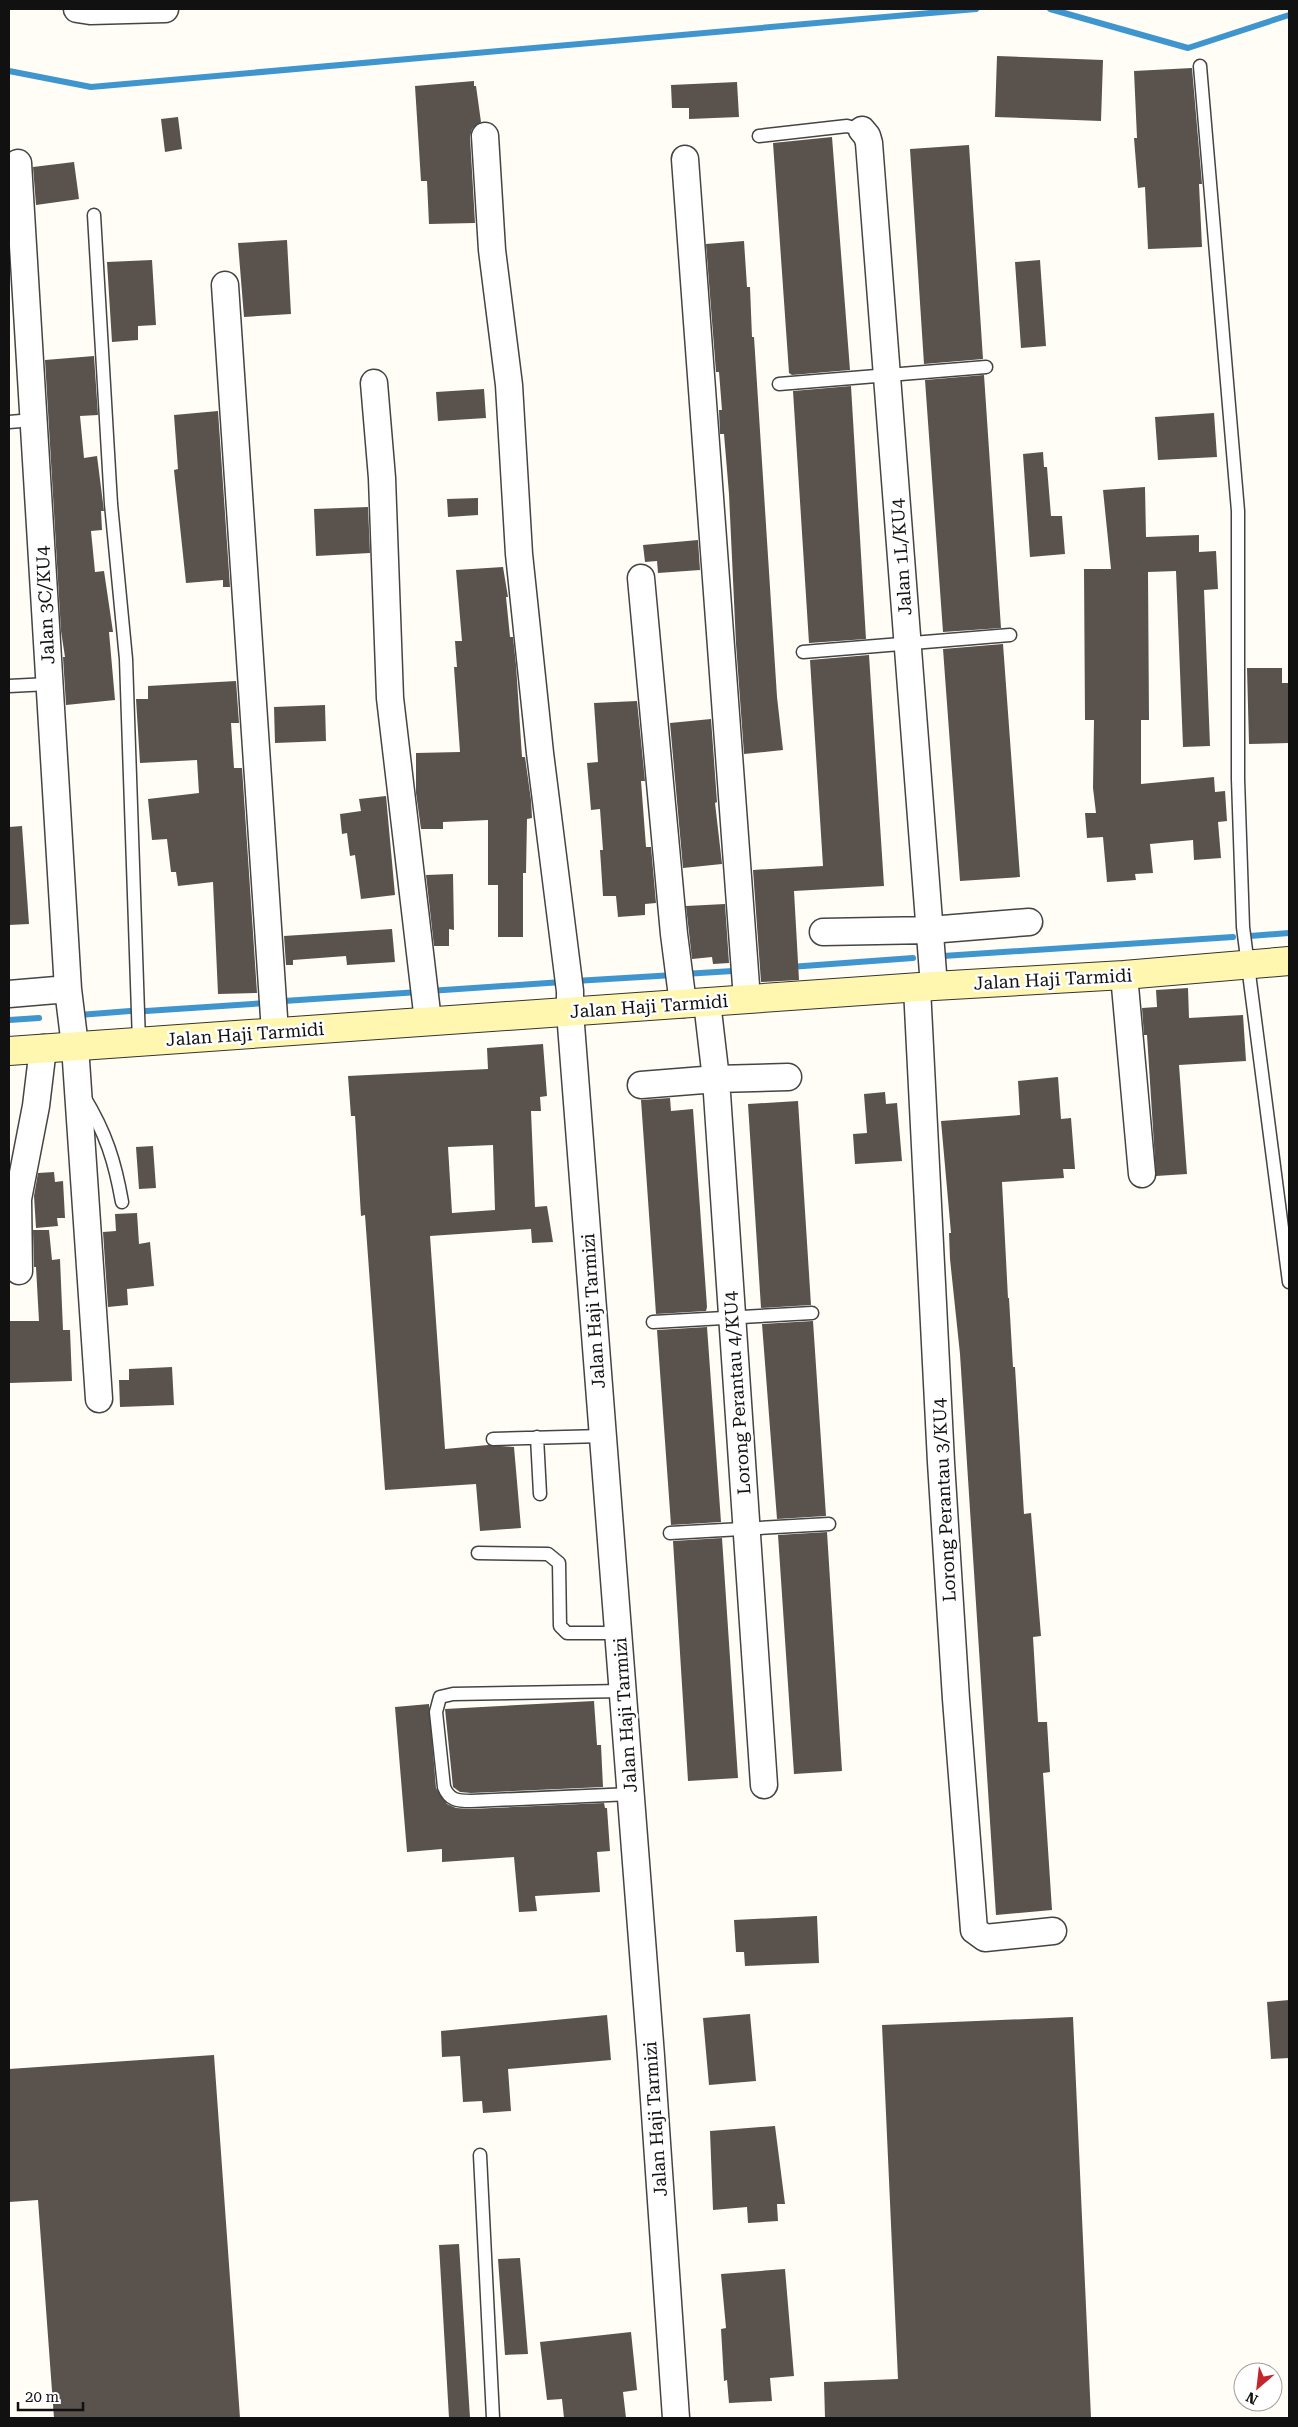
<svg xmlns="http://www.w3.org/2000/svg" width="1298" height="2427" font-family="'Roboto Serif',serif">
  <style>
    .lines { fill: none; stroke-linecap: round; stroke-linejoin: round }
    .stream { stroke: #3f96cf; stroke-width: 6 }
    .building { fill: #5a524d; fill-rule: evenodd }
    .lane-casing { stroke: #444; stroke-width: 15 }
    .street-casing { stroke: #444; stroke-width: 29 }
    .secondary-casing { stroke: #333; stroke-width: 30 }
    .lane { stroke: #fff; stroke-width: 12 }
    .street { stroke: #fff; stroke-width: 26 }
    .secondary { stroke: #fff6b0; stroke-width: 28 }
    .labels { text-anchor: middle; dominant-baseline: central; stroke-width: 5; stroke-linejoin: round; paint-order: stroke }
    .street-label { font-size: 18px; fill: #111; stroke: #fff }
  </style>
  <rect width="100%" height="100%" fill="#fffdf5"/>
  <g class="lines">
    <path class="stream" d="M1050,9L1188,48L1289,15
      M9,71L91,87L976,9
      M1250,936L1289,933
      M943,956L1233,937
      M790,967L913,958
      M684,974L733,971
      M575,981L674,975
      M429,991L562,982
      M284,1001L419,992
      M146,1011L266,1003
      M79,1015L130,1011
      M9,1020L39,1018"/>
  </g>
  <path class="building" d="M997,56L1103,60L1101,121L995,117Z
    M1192,68L1202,184H1199L1202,247L1148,249L1145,187L1138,188L1134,138H1137L1134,71Z
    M474,81V86H476L481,122L472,129L470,137L475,223L429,224L427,181H421L415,86Z
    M737,82L739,117L689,119V108H672L671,85Z
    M178,117L182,149L165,152L161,119Z
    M832,137L850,370L792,375L789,373L773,143Z
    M969,145L983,359L924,364L910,149Z
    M74,162L79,199L36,205L33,167Z
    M287,240L291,314L244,317L238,243Z
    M744,241L747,287H750L752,337H754L777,697L783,750L744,754L736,644L729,494L724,434H720L719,410H722L719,372H716L706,244Z
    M152,260L156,325L138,326V340L112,342L107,262Z
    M1040,260L1046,346L1021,348L1015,262Z
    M94,356L98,415L80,416L84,458L97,456L104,511H101L102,530L91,531L95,572L104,571L113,632H109L115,700L66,705L63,657H65L61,631L45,360Z
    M984,375L1001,628L943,632L925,380Z
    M851,386L866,639L809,643L793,391Z
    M484,389L486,418L438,421L436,392Z
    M218,411L230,587H223V580L186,583L174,470L178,469L174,415Z
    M1214,413L1217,457L1158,460L1155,417Z
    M1043,452L1044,467H1047L1051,516H1062L1065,554L1030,557L1023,454Z
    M1145,487L1146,537L1199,535V552L1216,551L1218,589L1204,590L1210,746L1183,747L1176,571L1148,572L1149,720H1141V784L1214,777L1215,792L1225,791L1227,821L1218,822L1221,858L1194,860L1193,840L1150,844L1153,873L1135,874L1136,880L1107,882L1103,837L1087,838L1085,813H1096L1093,788L1094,720H1085L1084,569H1111L1103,490Z
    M478,498V515L448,517L447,499Z
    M368,507L370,553L316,556L314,509Z
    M698,540L700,570L658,573L657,561L645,562L643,545Z
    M503,567L508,597H506L510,637H513L516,665L522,757H525L531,800L532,818L527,819L526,873H523V937H498V885H488V820L443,822V829H421L416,793V753L460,752L454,667H457L455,641H462L456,570Z
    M1003,644L1020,877L960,881L943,649Z
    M869,655L884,886L794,891L799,980L761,982L753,870L823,866L810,660Z
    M1247,668H1282V683H1289V743L1249,744Z
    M236,681L239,723H231L234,768H242L257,993L218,994L213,882L178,886L176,872H171L167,839L152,840L148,799L199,793L197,760L140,763L136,699H148V686Z
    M637,701L645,781H641L646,847H651L656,903L645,904V915L618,917L616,896H603L600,850H603L600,809L591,810L587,763L598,762L594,703Z
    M325,705L326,741L275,743L274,707Z
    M711,719L717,802L715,803L722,864L683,868L670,723Z
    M386,796L395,895L361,899L355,855L350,856L347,833L342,834L340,814L361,811L359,799Z
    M22,826L29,924L9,925V827Z
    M453,874L454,930L449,929V946H434L426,875Z
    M725,904L729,963L713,964L712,957L692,959L686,906Z
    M392,929L395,962L347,965L346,956L293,960V965H286L284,936Z
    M1188,988L1189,1018L1243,1015L1246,1061L1179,1065L1187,1174L1156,1176L1147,1035H1144L1142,1008L1157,1007L1156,990Z
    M543,1044L547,1096L540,1097L541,1111H531L535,1207L547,1206L553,1242L532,1243L531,1229L430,1236L445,1449L488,1445L514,1447L521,1528L480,1531L476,1484L385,1490L365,1215L361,1216L355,1116H351L348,1076L488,1069L487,1048ZM493,1145L495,1210L452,1213L448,1147Z
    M1058,1077L1061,1119L1071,1118L1075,1169H1063L1064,1178L1002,1182L1008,1298H1009L1013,1367H1015L1024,1514L1031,1513L1041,1636L1033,1637L1038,1722H1047L1050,1772L1043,1773L1052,1910L996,1915L960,1354L950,1259L949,1233H951L941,1121L1020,1115L1018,1081Z
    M885,1092L886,1104L897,1103L902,1161L855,1164L853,1134L867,1133L864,1094Z
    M670,1098L671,1111L693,1109L707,1307L706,1311L656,1314L641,1100Z
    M798,1101L811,1305L761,1308L748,1104Z
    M153,1146L156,1188L139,1189L136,1147Z
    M54,1172L55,1182L63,1181L65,1218H57L58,1226L36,1228L34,1196L38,1173Z
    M137,1213L139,1244L150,1242L154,1286L127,1289L128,1305L108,1307L103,1232L116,1231L115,1214Z
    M33,1230H49L52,1260L60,1259L63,1330H70L72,1381L9,1383V1321H39L36,1267H34Z
    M813,1321L826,1516L777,1519L762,1324Z
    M707,1327L721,1522L671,1525L657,1330Z
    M172,1367L174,1405L120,1407L119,1380H129V1369Z
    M827,1532L842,1771L794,1774L778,1535Z
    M722,1538L738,1778L688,1781L673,1541Z
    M594,1701L597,1745H601L603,1787L471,1793L460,1792L453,1787L445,1709Z
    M429,1704L436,1788L447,1804L456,1808L471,1809L604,1803L605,1808H607L610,1851L597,1852L600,1892L535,1896L537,1911L519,1912L514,1857L442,1862V1849L407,1852L395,1707Z
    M817,1916L819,1963L745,1966L744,1952H736L734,1920Z
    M1289,2000V2058L1271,2059L1267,2002Z
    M750,2014L756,2081L709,2085L703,2018Z
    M607,2015L611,2060L508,2069L511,2111L483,2113L482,2101L463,2102L460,2056L442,2057L441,2031Z
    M1073,2017L1091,2418H825L824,2382L898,2379L882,2025Z
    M214,2055L240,2418H54L38,2200L9,2202V2069Z
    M775,2126L785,2204H777L778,2221L748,2223L747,2207L713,2210L710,2131Z
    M459,2244L470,2418H449L439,2245Z
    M520,2258L528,2354L505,2355L498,2259Z
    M785,2269L794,2376L770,2378L772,2401L729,2403L727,2380L724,2381L721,2329L726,2328L721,2274Z
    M631,2332L637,2390L623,2392L626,2418H564L562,2399L547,2400L540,2342Z"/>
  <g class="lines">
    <g class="lane-casing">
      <path id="lane" d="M1200,66L1238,511V779L1243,927L1289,1282
        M759,136L847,126L862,130
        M94,215L111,504L126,659L139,1042
        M779,384L986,367
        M9,422L33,420
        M803,652L1010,635
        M9,686L49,684
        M84,1097C106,1133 115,1162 122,1202
        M653,1322L812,1313
        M537,1437L540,1494
        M493,1439L603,1436
        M670,1533L829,1524
        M478,1553L548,1554L559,1563L560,1626L567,1633H618
        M623,1691L453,1694L440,1697L436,1712L444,1787C449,1800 457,1801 471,1801L631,1794
        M480,2155L493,2418"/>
    </g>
    <g class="street-casing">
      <path id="street" d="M77,9L90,11L165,9
        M862,130L867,136L869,143L934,986
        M485,136L492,250L509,385L519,554L540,753L570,991V1012L651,2056L676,2418
        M685,159L747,999
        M18,163L68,989L75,1046L99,1399
        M225,285L275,1032
        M374,383L382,478L390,698L428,1021
        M641,578L674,934L683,1004
        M823,932L930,930L1029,922
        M1124,975L1142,1174
        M917,988L941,1462L956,1699L974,1930L985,1938L1053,1931
        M9,994L68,989
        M707,1002L716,1079L764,1785
        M641,1085L716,1079L788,1077
        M19,1271L18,1199L36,1106L43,1048"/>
    </g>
    <g class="secondary-casing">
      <path id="secondary" d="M9,1051L934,986L1124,975L1289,961"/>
    </g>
    <use href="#lane" class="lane"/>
    <use href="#street" class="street"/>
    <use href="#secondary" class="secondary"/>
  </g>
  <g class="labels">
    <g class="street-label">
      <text transform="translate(901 557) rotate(-94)">Jalan 1L/KU4</text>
      <text transform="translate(45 605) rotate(-93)">Jalan 3C/KU4</text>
      <text transform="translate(1053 979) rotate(-3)">Jalan Haji Tarmidi</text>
      <text transform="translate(649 1006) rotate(-4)">Jalan Haji Tarmidi</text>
      <text transform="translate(245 1034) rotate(-4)">Jalan Haji Tarmidi</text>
      <text transform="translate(593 1311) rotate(-94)">Jalan Haji Tarmizi</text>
      <text transform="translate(737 1393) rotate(-94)">Lorong Perantau 4/KU4</text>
      <text transform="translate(944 1500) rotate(-93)">Lorong Perantau 3/KU4</text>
      <text transform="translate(625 1715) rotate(-94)">Jalan Haji Tarmizi</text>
      <text transform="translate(655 2119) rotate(-94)">Jalan Haji Tarmizi</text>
    </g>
  </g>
  <rect width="1298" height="2427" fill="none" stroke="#111111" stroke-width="20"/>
  <g transform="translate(1258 2387) rotate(208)"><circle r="24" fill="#ffffff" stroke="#a0a0a0"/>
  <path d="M0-4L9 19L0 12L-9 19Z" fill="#c4262e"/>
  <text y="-8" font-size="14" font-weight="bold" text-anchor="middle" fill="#111111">N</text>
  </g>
  <path d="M18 2402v8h65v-8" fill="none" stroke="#111111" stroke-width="2.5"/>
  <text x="25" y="2402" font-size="15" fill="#111111" stroke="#ffffff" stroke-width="4" paint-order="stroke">20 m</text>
</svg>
